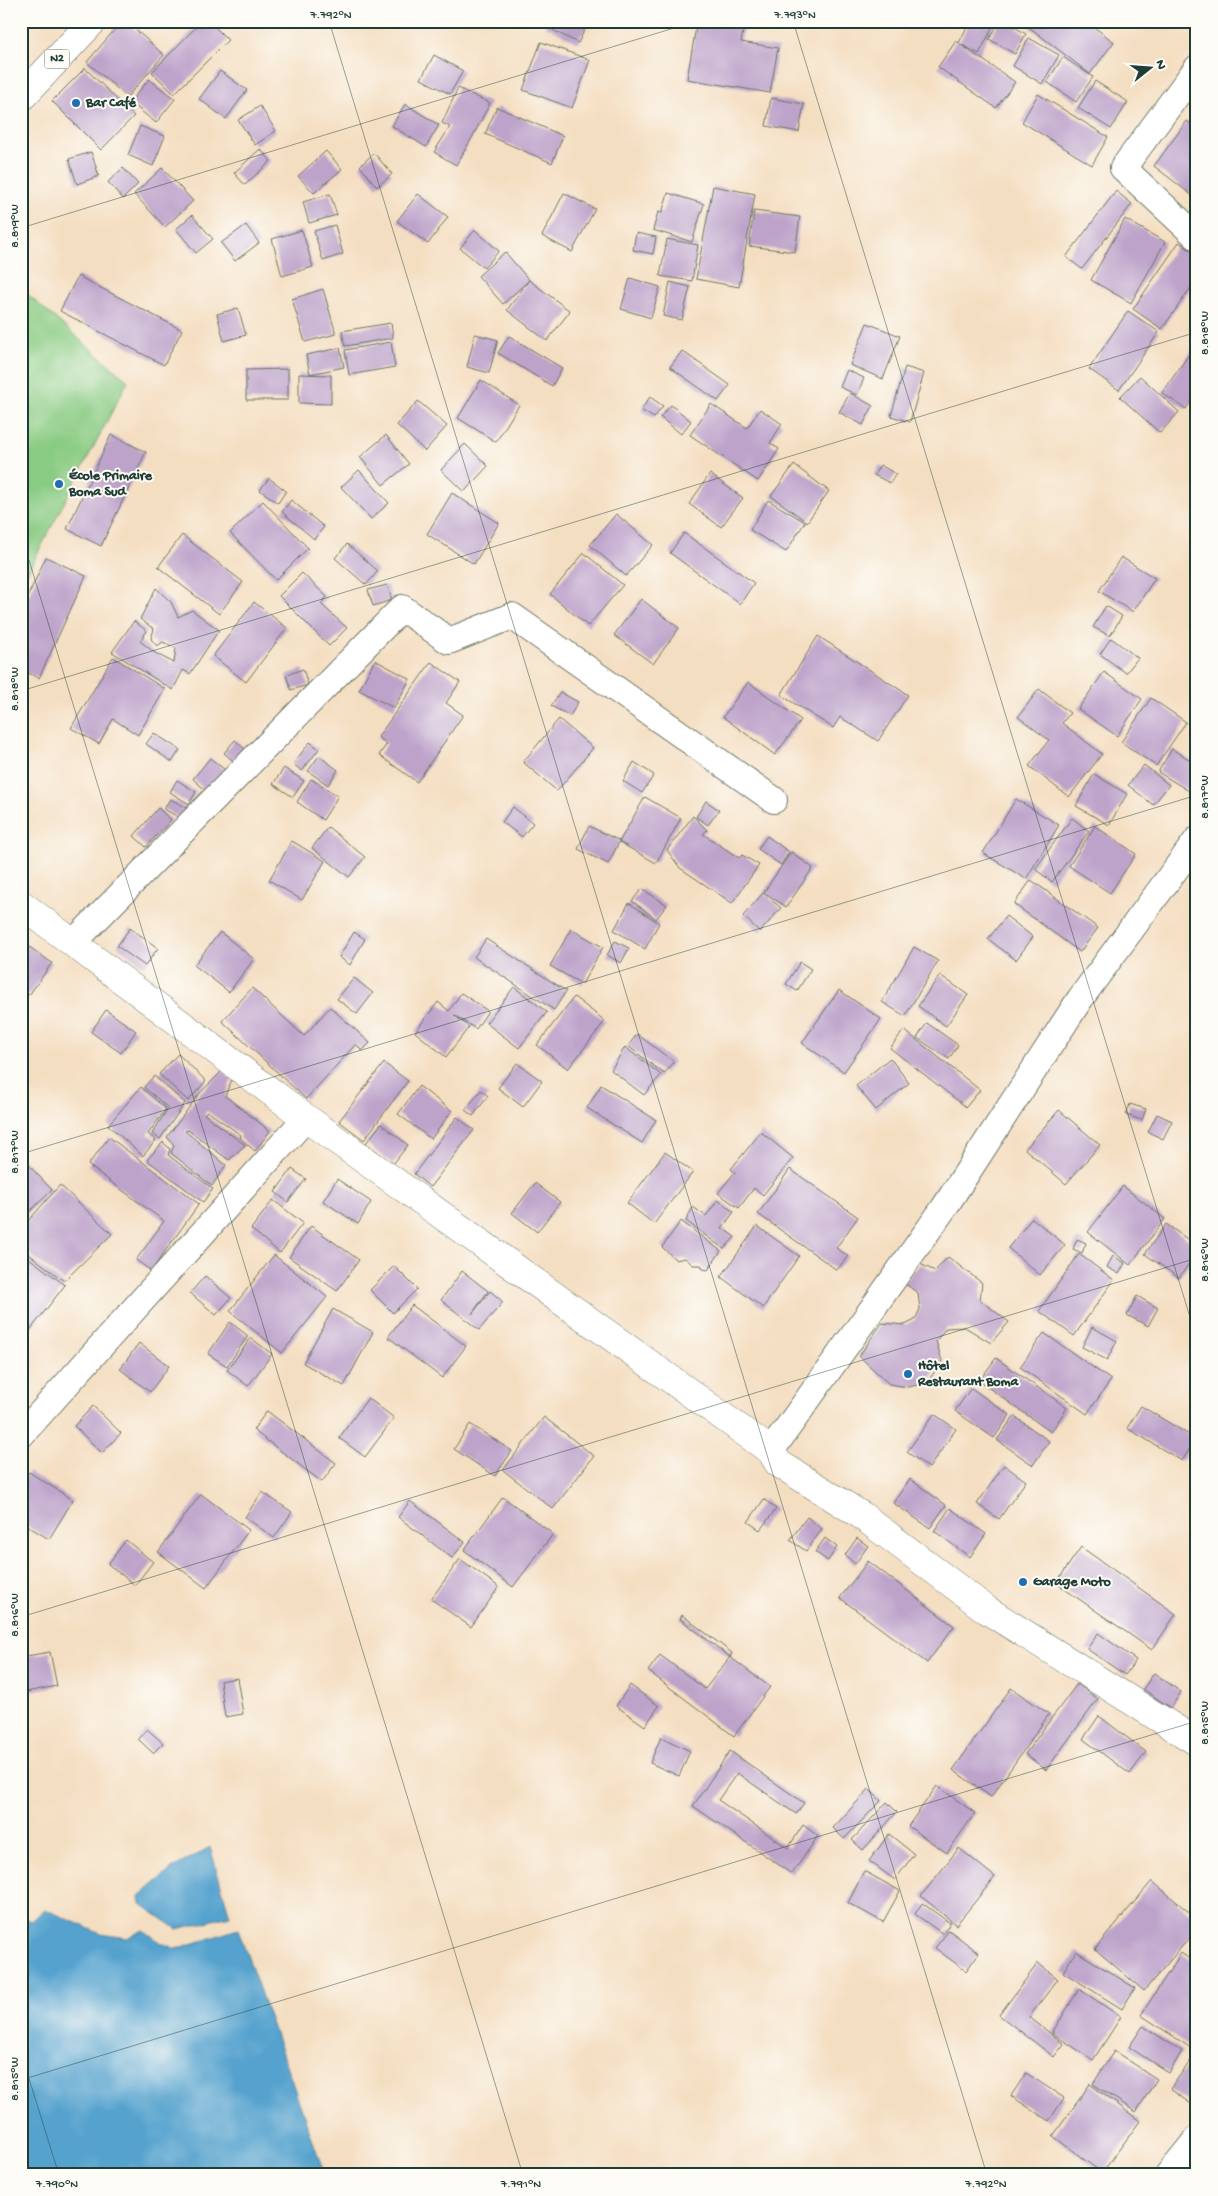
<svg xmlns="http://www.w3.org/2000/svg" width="1218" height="2196" font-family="'Gochi Hand',sans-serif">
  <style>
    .green { fill: #89cb82; stroke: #54845b }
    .water { fill: #54a2ce; stroke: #3a7081 }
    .building { fill: #bda3ca }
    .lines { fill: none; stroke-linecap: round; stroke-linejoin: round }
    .minor-casing { stroke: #6a7565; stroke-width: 28 }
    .tertiary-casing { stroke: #6a7565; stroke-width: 29 }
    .trunk-casing { stroke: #6a7565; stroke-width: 29 }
    .minor { stroke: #fff; stroke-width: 26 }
    .tertiary { stroke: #fff; stroke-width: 28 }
    .trunk { stroke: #fff; stroke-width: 28 }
    .ticks { fill: none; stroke: #1f3d34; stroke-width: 1; stroke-opacity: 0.45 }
    .poi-dot { fill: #1f6fb2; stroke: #fdfcf7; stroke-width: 2 }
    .labels { text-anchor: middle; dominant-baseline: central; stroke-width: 4; stroke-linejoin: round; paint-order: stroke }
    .shield { fill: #fdfcf7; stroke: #62766e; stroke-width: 1 }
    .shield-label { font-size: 12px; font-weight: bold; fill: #1f3d34 }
    .poi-label { font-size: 14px; font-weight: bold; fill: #1f3d34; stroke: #fdfcf7; text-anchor: start }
    .neatline { fill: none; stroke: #1f3d34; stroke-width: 2 }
    .ticks-label { font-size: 12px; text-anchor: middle; fill: #1f3d34 }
  </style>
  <rect width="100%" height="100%" fill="#fdfcf7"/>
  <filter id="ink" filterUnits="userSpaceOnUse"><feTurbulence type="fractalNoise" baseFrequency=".02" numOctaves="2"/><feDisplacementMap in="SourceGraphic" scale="10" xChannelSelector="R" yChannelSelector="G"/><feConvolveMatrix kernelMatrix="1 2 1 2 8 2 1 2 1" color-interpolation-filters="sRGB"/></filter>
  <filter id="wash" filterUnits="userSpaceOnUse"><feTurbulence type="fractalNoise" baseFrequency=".0096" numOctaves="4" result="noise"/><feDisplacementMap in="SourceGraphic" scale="20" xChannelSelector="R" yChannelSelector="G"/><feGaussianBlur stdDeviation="1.12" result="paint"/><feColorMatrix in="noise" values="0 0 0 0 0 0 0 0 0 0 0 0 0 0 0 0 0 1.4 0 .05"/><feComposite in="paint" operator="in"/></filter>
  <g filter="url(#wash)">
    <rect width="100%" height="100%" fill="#f4dec1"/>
    <path class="green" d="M21,289L128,381L21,585Z"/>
    <path class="water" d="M210,1847L230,1916L177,1929L141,1904L140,1896L173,1868Z
      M45,1909L101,1934L127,1938L143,1930L162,1943L176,1949L238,1929L325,2175H21V1917L32,1921Z"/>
    <g id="blocks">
      <path class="building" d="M122,21H126L164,55L127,97L87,62Z
        M202,21H209L228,40L174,94L152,72Z
        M547,21H589L578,43L545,26Z
        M697,21H745L741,42L778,48L770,93L687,79Z
        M970,21H996L979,54L960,44L1015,82L996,108L938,67L956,41L959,43Z
        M1000,21H1005L1026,34L1015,54L989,39Z
        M1033,21H1086L1114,42L1090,74L1029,27Z
        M1029,38L1059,55L1042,84L1013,66Z
        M541,42L590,60L572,108L523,90Z
        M434,55L463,71L450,94L421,79Z
        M1063,57L1093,77L1076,102L1047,82Z
        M85,68L134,116L101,150L52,101Z
        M220,71L247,90L226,119L199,99Z
        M149,79L175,99L156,123L130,102Z
        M1095,81L1128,102L1111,129L1078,108Z
        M458,88L490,103L472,138L456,165L434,152L450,127L442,123Z
        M1038,94L1108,137L1092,165L1022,122Z
        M771,98L804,104L799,132L766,126Z
        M405,104L439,125L426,147L392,126Z
        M260,106L276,131L255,145L238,120Z
        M497,107L563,136L552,163L485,134Z
        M1187,121L1197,129V191L1193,196L1154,166Z
        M140,126L165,136L153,166L128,155Z
        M260,149L271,161L245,185L234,173Z
        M326,151L342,169L314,193L298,176Z
        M91,152L99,176L77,184L69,159Z
        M374,153L392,174L377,187L360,166Z
        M123,168L138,184L123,199L108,182Z
        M162,168L193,201L165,227L134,194Z
        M713,186L755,194L739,287L696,279Z
        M1116,191L1132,204L1082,269L1066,257Z
        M564,193L595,209L572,252L542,236Z
        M668,193L704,204L692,242L653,230L658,212L662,213Z
        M330,194L337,215L309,223L303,202Z
        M418,194L448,217L428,244L397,221Z
        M754,211L800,217L795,252L749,246Z
        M192,215L213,239L196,253L176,229Z
        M1125,219L1165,242L1131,303L1091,280Z
        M246,225L259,243L235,261L221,243Z
        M335,225L343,254L323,261L314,231Z
        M302,230L313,267L282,276L272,239Z
        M475,230L499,251L484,268L460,248Z
        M636,233L656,237L653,254L633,250Z
        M667,239L698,245L692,281L660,276Z
        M1179,242L1197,255V279L1162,329L1133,309Z
        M505,252L529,280L503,304L478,276Z
        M78,276L182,330L164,365L60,311Z
        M630,278L660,287L651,318L621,309Z
        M529,280L570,311L547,341L507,310Z
        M670,282L690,287L682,320L663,316Z
        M323,289L336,334L305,342L292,299Z
        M238,308L246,335L224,341L217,314Z
        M1128,311L1159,332L1119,390L1089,369Z
        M391,323L393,338L345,346L342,331Z
        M867,323L900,336L883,379L850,365Z
        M475,334L498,340L489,373L467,367Z
        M509,336L562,368L552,386L498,353Z
        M391,342L395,367L349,375L345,350Z
        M1197,343V393L1186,409L1162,393Z
        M340,348L344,367L310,374L306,355Z
        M682,351L730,385L718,401L670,367Z
        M905,367L924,373L910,422L891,416Z
        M288,369V400H246V370Z
        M847,370L864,378L857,395L840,387Z
        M299,374L331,375V404L299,403Z
        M1140,376L1179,412L1160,433L1120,397Z
        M481,380L519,405L496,442L458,418Z
        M850,393L873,406L863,425L839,412Z
        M650,397L663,406L654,418L641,410Z
        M418,401L447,426L425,451L397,425Z
        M711,404L747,428L760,409L782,424L770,443L779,449L758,481L690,435Z
        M671,405L691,421L681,434L660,417Z
        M111,435L146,452L101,546L67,529Z
        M386,435L409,464L383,485L360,457Z
        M465,444L488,466L464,492L441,470Z
        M794,465L829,491L807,522L771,496Z
        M880,465L896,474L890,483L874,475Z
        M359,470L389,503L371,519L341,487Z
        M710,474L743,498L721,527L689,504Z
        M269,478L286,491L278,503L260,490Z
        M452,493L499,523L474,564L427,534Z
        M291,500L324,527L314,539L282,512Z
        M768,500L805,522L786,552L750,530Z
        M263,501L308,548L276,580L230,533Z
        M616,514L653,545L626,576L590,545Z
        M684,533L754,583L740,604L670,553Z
        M182,535L243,582L219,614L158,567Z
        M347,544L378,571L366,585L335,558Z
        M584,553L623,585L588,626L550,594Z
        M46,557L86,576L39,678L21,670V611Z
        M1121,557L1155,578L1133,612L1099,591Z
        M302,573L327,597L321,604L347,628L329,646L279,596Z
        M387,585L392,600L373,606L368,590Z
        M156,588L171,602L178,617L192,610L219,630L190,674L183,670L173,690L112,652L134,621L147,631L140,641L155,653L174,663L176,648L163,642L157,646L151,639L154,629L140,619Z
        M641,599L679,628L653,664L614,635Z
        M254,602L287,628L246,682L213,656Z
        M1106,606L1122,616L1110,636L1093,627Z
        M818,636L908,695L878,741L840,717L833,728L781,695Z
        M1111,638L1138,658L1126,673L1100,654Z
        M113,657L165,689L138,735L113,719L99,744L71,728Z
        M375,660L410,679L394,708L359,690Z
        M431,662L460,682L446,703L463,715L417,782L379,755L387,744L378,737Z
        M303,669L308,685L291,690L286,675Z
        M1104,672L1142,699L1117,736L1078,709Z
        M748,682L801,720L775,755L723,717Z
        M1039,689L1070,713L1062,723L1102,754L1069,797L1029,766L1049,740L1018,717Z
        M560,692L578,702L570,716L551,706Z
        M1151,698L1186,722L1156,766L1121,742Z
        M559,719L593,748L557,791L523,762Z
        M154,733L180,750L172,762L146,744Z
        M235,740L249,753L238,765L224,753Z
        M310,742L319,749L302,771L293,764Z
        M1172,749L1197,764V796L1158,772Z
        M319,756L338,770L328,785L308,771Z
        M210,758L229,773L211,795L193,779Z
        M634,762L654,775L642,793L623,781Z
        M1144,765L1169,785L1153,805L1128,785Z
        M284,768L304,781L293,797L273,784Z
        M1094,774L1127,794L1109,825L1076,806Z
        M311,779L338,796L323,820L297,802Z
        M177,780L196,792L189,804L170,792Z
        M645,797L681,818L656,863L619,842L608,864L578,849L589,826L620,841L619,842Z
        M170,799L187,808L182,819L164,809Z
        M1016,799L1059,825L1026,879L983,853Z
        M706,801L719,810L708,825L696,817Z
        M513,807L533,823L522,837L502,822Z
        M158,808L171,820L146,847L134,836Z
        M693,816L707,830L703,834L739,858L742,855L759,865L732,903L680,868L667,850Z
        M1072,818L1089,831L1052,882L1035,869Z
        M1095,826L1136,854L1110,893L1069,866Z
        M328,827L365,857L349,877L312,848Z
        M767,836L789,852L781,865L758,849Z
        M292,841L325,861L302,900L269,880Z
        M791,852L813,868L786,907L764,892Z
        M1031,880L1098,928L1080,952L1014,904Z
        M642,889L667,905L656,919L632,901Z
        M763,893L781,908L760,932L743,916Z
        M629,903L659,923L645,949L614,930Z
        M1006,916L1033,937L1016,960L988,939Z
        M130,928L158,948L145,966L117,946Z
        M571,929L603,947L582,984L550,966Z
        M220,932L254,959L229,992L194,965Z
        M354,932L365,939L350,965L339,957Z
        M486,939L566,991L554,1010L474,957Z
        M21,941L52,963L29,995L21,990Z
        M615,941L629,948L621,963L607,955Z
        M914,947L938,961L905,1016L882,1002Z
        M800,962L811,969L797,991L786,984Z
        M940,975L968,995L946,1026L918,1006Z
        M354,978L373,993L357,1014L337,999Z
        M514,987L547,1012L519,1048L486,1023Z
        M252,988L304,1036L330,1007L370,1043L362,1051L356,1044L306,1099L222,1021Z
        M839,990L881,1019L844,1072L802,1043Z
        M461,993L488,1011L476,1029L454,1015L469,1027L446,1057L415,1032L438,1002L449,1011Z
        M574,997L605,1021L568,1069L537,1045Z
        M106,1010L136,1031L121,1053L91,1032Z
        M927,1023L958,1045L949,1059L917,1038Z
        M904,1030L980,1090L966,1107L890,1048Z
        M637,1034L674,1062L664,1074L628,1046Z
        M625,1047L661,1075L644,1095L611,1070Z
        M178,1054L206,1081L188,1101L159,1074Z
        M890,1058L909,1083L876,1110L856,1086Z
        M384,1063L408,1081L364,1140L339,1121Z
        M517,1063L542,1081L523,1107L498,1088Z
        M222,1071L232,1079L225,1096L270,1131L255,1151L240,1138L241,1135L207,1111L204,1114L245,1145L229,1160L188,1130L185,1131L226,1165L212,1186L171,1153L174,1145L167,1137L200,1093Z
        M154,1076L185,1103L160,1139L152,1134L168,1108L144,1087Z
        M601,1085L656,1120L642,1143L587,1108Z
        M419,1086L452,1111L431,1139L398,1114Z
        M141,1087L166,1109L148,1134L156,1140L143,1156L108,1125Z
        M481,1090L488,1096L473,1116L465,1110Z
        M1130,1104L1146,1109L1142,1120L1126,1115Z
        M1059,1110L1100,1145L1066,1184L1025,1149Z
        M1157,1114L1172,1121L1163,1139L1148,1132Z
        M457,1117L474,1130L430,1187L414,1174Z
        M381,1124L408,1145L393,1164L366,1143Z
        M761,1132L793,1158L763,1195L754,1188L739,1208L718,1193L735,1172L731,1169Z
        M109,1137L199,1204L151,1271L136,1260L164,1221L88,1165Z
        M163,1142L170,1149L168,1155L213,1189L203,1202L147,1160Z
        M665,1152L693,1172L654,1224L627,1203Z
        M23,1159L52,1190L24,1217L21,1214V1160Z
        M292,1169L306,1179L288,1202L275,1192Z
        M790,1169L858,1217L836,1248L848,1256L837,1270L758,1214Z
        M337,1179L371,1202L358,1224L323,1201Z
        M535,1183L560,1202L537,1232L512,1213Z
        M60,1185L112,1234L64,1281L21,1248V1229Z
        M1123,1186L1165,1219L1130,1265L1088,1232Z
        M273,1200L303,1223L280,1253L251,1229Z
        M718,1200L734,1212L722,1228L735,1237L724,1249L686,1221L693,1207L706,1216Z
        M1032,1218L1065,1245L1040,1275L1008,1248Z
        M681,1221L721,1251L708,1270L703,1269L701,1265H693L685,1258L676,1260L662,1247Z
        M1166,1224L1197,1246V1252L1179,1278L1145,1254Z
        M311,1226L359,1260L337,1291L289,1257Z
        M757,1226L799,1256L763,1308L721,1277Z
        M1077,1239L1086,1243L1082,1253L1073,1249Z
        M21,1252L65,1285L21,1342Z
        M1079,1254L1114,1280L1074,1336L1039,1311Z
        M274,1255L327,1297L282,1353L230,1311Z
        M1113,1256L1125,1263L1119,1274L1107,1267Z
        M948,1257L982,1283L980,1300L1009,1322L991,1343L965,1327L946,1328L936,1341L942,1361L927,1383L908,1387L889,1384L859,1356L882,1323L905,1325L915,1320L920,1309L918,1293L904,1283L920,1264L935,1271Z
        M394,1266L417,1289L393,1313L370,1290Z
        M462,1271L488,1291L472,1314L490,1291L503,1302L479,1330L441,1300Z
        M205,1276L231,1298L216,1315L190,1293Z
        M1137,1296L1158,1308L1148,1326L1127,1315Z
        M412,1305L466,1346L442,1378L388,1337Z
        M333,1309L373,1332L344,1386L303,1363Z
        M230,1322L248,1336L227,1366L208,1354Z
        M1092,1327L1117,1341L1107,1360L1082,1347Z
        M1044,1333L1111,1380L1087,1414L1020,1367Z
        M251,1338L272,1354L248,1386L227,1370Z
        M139,1343L169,1366L150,1392L120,1369Z
        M996,1358L1067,1408L1051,1432L979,1381Z
        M971,1388L1010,1415L994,1438L955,1411Z
        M368,1398L394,1418L365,1457L339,1438Z
        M93,1406L121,1433L102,1453L74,1426Z
        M1141,1406L1196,1439L1182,1461L1127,1428Z
        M267,1411L336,1463L322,1482L253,1430Z
        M934,1414L956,1429L929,1468L907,1452Z
        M1014,1416L1049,1441L1033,1465L997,1440Z
        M544,1417L594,1456L553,1509L503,1470Z
        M470,1424L512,1451L495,1476L454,1449Z
        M1004,1465L1026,1481L999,1519L977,1504Z
        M29,1472L73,1500L49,1539L21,1522V1485Z
        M910,1479L946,1505L930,1528L893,1503Z
        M262,1492L292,1512L274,1538L245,1517Z
        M201,1494L249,1530L206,1588L158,1552Z
        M503,1497L553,1534L513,1587L464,1550Z
        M764,1499L776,1509L760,1530L748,1522Z
        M410,1501L465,1542L452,1558L398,1517Z
        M950,1508L986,1534L970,1557L934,1531Z
        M807,1517L822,1529L806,1551L790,1540Z
        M825,1538L837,1547L828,1561L815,1552Z
        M857,1538L868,1546L855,1564L845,1555Z
        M126,1540L153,1562L135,1585L108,1564Z
        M1081,1547L1176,1614L1152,1650L1056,1583Z
        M460,1559L499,1587L471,1627L431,1599Z
        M868,1561L954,1626L927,1663L840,1598Z
        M682,1615L732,1653L730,1657L680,1619Z
        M1098,1633L1136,1660L1125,1675L1087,1649Z
        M50,1652L57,1686L21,1693V1657Z
        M660,1655L705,1689L730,1657L770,1687L734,1736L648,1671Z
        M1154,1673L1181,1692L1171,1708L1143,1689Z
        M237,1678L243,1714L225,1717L220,1681Z
        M1077,1684L1098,1699L1046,1770L1025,1754Z
        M630,1685L659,1706L645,1726L616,1706Z
        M1011,1688L1049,1714L991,1797L953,1770Z
        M1099,1716L1146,1752L1130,1774L1083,1739Z
        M147,1729L163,1743L153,1753L138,1739Z
        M661,1737L690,1751L679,1776L650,1763Z
        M730,1751L804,1803L796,1814L737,1773L718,1800L788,1848L803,1825L818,1836L792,1874L693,1806Z
        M937,1786L975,1813L947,1853L908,1826Z
        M869,1789L881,1801L844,1839L833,1828Z
        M887,1802L897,1812L863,1850L852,1840Z
        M889,1834L914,1854L895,1880L869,1861Z
        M959,1848L995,1877L956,1925L921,1896Z
        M864,1871L900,1891L883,1922L848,1903Z
        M1152,1881L1197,1919V1929L1144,1991L1095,1949Z
        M922,1903L950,1923L943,1934L915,1914Z
        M949,1930L979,1953L966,1971L935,1948Z
        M1076,1951L1135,1988L1122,2009L1063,1972Z
        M1181,1953L1197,1964V2052L1141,2015Z
        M1038,1963L1058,1979L1029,2017L1064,2044L1054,2057L999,2015Z
        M1079,1989L1121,2017L1093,2060L1052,2033Z
        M1143,2026L1182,2051L1169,2073L1129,2047Z
        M1114,2051L1157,2079L1136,2112L1093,2084Z
        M1192,2059L1197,2063V2102L1194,2106L1170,2089Z
        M1026,2073L1064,2098L1049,2121L1011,2096Z
        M1090,2084L1140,2121L1102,2173L1053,2136Z"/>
    </g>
  </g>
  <g filter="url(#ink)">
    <use href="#blocks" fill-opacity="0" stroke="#6a7565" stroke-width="1"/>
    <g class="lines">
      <g class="minor-casing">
        <path id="minor" d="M1197,68L1123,168L1197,237
          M73,943L402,608L449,641L512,616L774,800
          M21,1435L306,1118
          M771,1451L944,1208L1080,999L1197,840
          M1168,2175L1197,2139"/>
      </g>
      <g class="tertiary-casing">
        <path id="tertiary" d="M21,904L306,1118L771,1451L778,1463L861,1515L987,1610L1197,1742"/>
      </g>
      <g class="trunk-casing">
        <path id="trunk" d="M21,98L93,21"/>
      </g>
      <use href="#minor" class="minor"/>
      <use href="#tertiary" class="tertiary"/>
      <use href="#trunk" class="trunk"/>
    </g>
  </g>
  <path class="ticks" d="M329,21L987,2175M793,21L1197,1340M21,228L697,21M21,534L523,2175M21,691L1197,332M21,1154L1197,795M21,1617L1197,1258M21,2053L59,2175M21,2080L1197,1721"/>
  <g class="poi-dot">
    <circle cx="76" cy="103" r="5"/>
    <circle cx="59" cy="484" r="5"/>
    <circle cx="908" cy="1374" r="5"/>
    <circle cx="1023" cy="1582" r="5"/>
  </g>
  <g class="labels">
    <rect class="shield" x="44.5" y="49.5" width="25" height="19" rx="4"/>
    <g class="shield-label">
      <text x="57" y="59">N2</text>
    </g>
    <g class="poi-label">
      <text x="86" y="103">Bar Café</text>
      <text x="69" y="476">École Primaire<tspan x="69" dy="16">Boma Sud</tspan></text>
      <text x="918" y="1366">Hôtel<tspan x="918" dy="16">Restaurant Boma</tspan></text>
      <text x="1033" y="1582">Garage Moto</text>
    </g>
  </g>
  <rect width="1218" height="2196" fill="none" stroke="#fdfcf7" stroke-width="55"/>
  <g transform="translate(1150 68) rotate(73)" stroke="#fdfcf7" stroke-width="4" paint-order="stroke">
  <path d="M0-4L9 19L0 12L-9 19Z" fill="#1f3d34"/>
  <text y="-8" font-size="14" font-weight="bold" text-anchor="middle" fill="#1f3d34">N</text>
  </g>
  <rect x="28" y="28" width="1162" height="2140" class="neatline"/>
  <g class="ticks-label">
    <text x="331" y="18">7.792°N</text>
    <text x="795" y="18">7.793°N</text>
    <text transform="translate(14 226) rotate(-90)" y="4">8.819°W</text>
    <text transform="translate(1204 333) rotate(-90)" y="4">8.818°W</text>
    <text transform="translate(14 689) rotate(-90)" y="4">8.818°W</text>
    <text transform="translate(1204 797) rotate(-90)" y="4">8.817°W</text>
    <text transform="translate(14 1152) rotate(-90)" y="4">8.817°W</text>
    <text transform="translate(1204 1260) rotate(-90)" y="4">8.816°W</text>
    <text transform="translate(14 1615) rotate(-90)" y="4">8.816°W</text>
    <text transform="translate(1204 1723) rotate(-90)" y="4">8.815°W</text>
    <text transform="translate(14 2079) rotate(-90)" y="4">8.815°W</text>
    <text x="57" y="2187">7.790°N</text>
    <text x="521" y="2187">7.791°N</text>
    <text x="986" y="2187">7.792°N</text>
  </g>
</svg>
